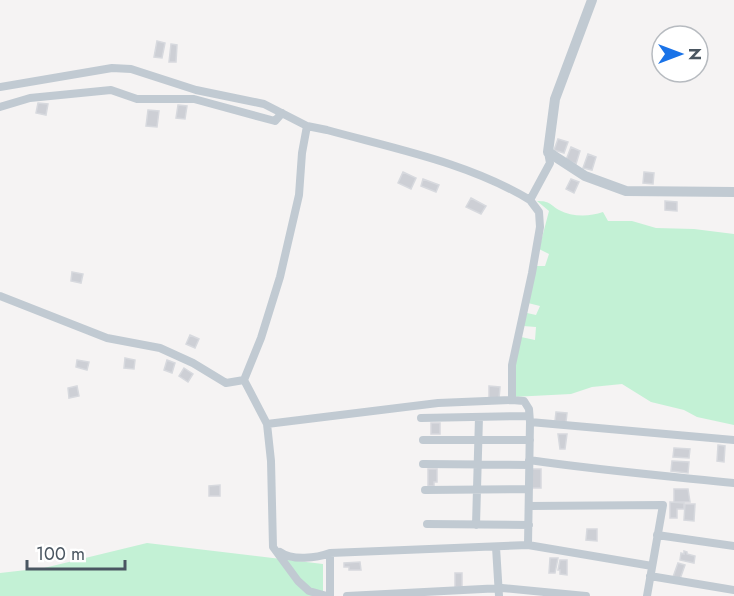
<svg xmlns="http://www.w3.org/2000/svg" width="734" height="596" font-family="Jost,sans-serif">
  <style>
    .green { fill: #c3f1d5 }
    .building { fill: #cdcfd5; stroke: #d7d9de; stroke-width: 1.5 }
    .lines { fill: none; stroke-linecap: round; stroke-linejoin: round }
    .minor { stroke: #c1cad2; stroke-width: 8 }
    .tertiary { stroke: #c1cad2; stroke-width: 10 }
  </style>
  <rect width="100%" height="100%" fill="#f5f3f3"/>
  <path class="green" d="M537,201C550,201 549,204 559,210C572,217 589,217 603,212L608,221H632L656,228L694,229L734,234V425L697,417L684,410L651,402L622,384L592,387L571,394L512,397L513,376L521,337L535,340L536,327L523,326L527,313L536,315L540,306L528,303L535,266H545L549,254L539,249L549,211Z
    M147,543L323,564V596H0V573L44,568Z"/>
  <path class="building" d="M157,41L165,43L162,58L154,57Z
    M171,44L177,45L176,62H169Z
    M38,103L48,104L46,115L36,113Z
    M178,105L187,106L185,119L176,118Z
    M148,110L159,111L157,127L146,126Z
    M558,139L568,142L564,153L554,150Z
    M571,147L580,151L576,164L566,160Z
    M588,154L596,157L592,170L583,168Z
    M403,172L416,178L411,189L398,183Z
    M644,172L654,173L653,184L643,183Z
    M423,179L439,185L436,192L421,186Z
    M571,179L579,182L574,193L566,189Z
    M471,198L486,206L481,214L466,207Z
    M665,201L677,202V211L665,210Z
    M72,272L83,274L81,283L71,281Z
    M190,335L199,339L195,348L186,344Z
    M125,358L135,360L134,369L124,368Z
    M77,360L89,362L87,370L76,367Z
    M167,360L175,363L172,373L164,370Z
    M184,368L193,374L188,382L179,376Z
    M77,386L79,396L69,398L68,388Z
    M489,386L500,387L499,399L489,398Z
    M556,412L567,413L566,422L555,421Z
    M431,423H440V434H431Z
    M558,434H567L565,449H560Z
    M718,445L725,446L724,462L717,461Z
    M674,448L690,449L689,458L673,457Z
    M672,461L689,462L688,473L671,471Z
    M428,469H437V482H434V486H428Z
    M531,469H541V488H531Z
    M220,485V496H209V486Z
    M674,489H688L690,502H674Z
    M670,502L684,503V509H677V518H670Z
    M685,504H695L694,521L684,520Z
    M587,529H597V541L586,540Z
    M684,551L687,552V554L695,556L694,563L680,560L681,553L684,554Z
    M550,558H558L555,573H549Z
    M560,560H567V575L560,574V570H558Z
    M360,562L361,570H349V567H344V563Z
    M678,563L685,565L680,579L673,577Z
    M455,573H462V587H455Z"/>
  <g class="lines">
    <path class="minor" d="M0,87L112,68L131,69L196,90L264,104L307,126
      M0,107L30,98L111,90L137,99H194L275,121L282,113
      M0,296L107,338L160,348L193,363L226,383L244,380
      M512,400V365L532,273L540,227L539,212L530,200
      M421,418L528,416
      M530,422L734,440
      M267,424L438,403L512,400L524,401L529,409L530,422L528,545
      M423,440H530
      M529,460C597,470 666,476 734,483
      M423,464L529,465
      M425,490L529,489
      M529,506L663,505L647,596
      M427,524L529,525
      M476,525L479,417
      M657,535L734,546
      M496,547L499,596
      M280,552C292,561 317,558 330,553L528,545L652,566
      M330,553V596
      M650,576L734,590
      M327,596L309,591L298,581L273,547L271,461L267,424L244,380L261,338L280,277L299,195L302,153L307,126L327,130C396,149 469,163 530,200L550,163L548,152
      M347,596L502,588L586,596"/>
    <path class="tertiary" d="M592,0L555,99L548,152L585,176L626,191L734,192"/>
  </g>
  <g transform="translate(680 54) rotate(90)"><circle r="28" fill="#ffffff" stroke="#b7bbc0" stroke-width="1.5"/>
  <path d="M0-4.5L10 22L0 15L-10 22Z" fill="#1a73e8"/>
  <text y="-9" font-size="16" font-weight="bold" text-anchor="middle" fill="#4a5661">N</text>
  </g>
  <path d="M27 560v9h98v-9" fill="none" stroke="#4a5661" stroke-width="3"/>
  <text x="36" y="560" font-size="18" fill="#4a5661" stroke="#ffffff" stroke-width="4.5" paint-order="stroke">100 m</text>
</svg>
